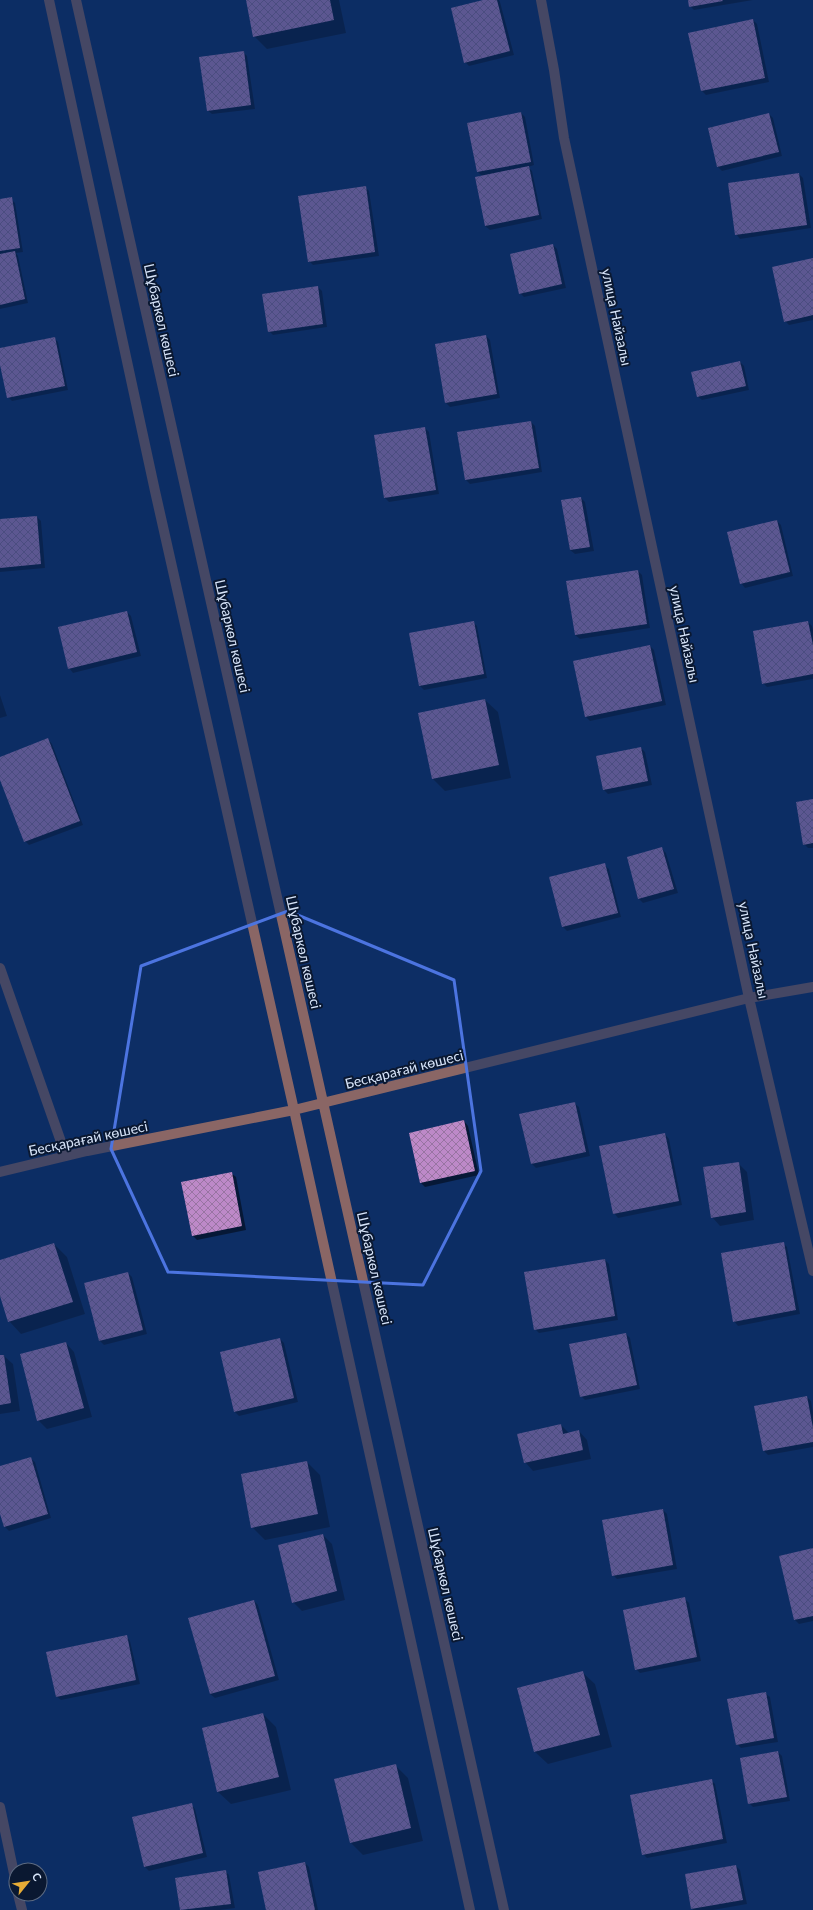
<svg xmlns="http://www.w3.org/2000/svg" width="813" height="1910" font-family="Lato,sans-serif">
  <style>
    .shadow { fill: #0007 }
    .building { fill: url(#building-cross-hatch) }
    .lines { fill: none; stroke-linecap: round; stroke-linejoin: round }
    .minor { stroke: #8a6665; stroke-width: 10 }
    .marked { fill: none; stroke: #4c74e0; stroke-width: 3; stroke-linejoin: round }
    .labels { text-anchor: middle; dominant-baseline: central; stroke-width: 4; stroke-linejoin: round; paint-order: stroke }
    .street-label { font-size: 14px; fill: #d7e4f9; stroke: #0a1831 }
  </style>
  <defs>
    <pattern id="building-cross-hatch" width="8" height="8" patternUnits="userSpaceOnUse"><rect width="8" height="8" fill="#bd89c8"/><path d="M0 0l8 8M0 8l8-8" fill="none" stroke="#9874a2"/></pattern>
  </defs>
  <rect width="100%" height="100%" fill="#0d2e65"/>
  <path class="shadow" d="M247,0H339L346,33L267,49L254,36Z
    M487,0H499L500,2L514,55L469,66L465,62Z
    M689,0H753L694,10L690,6Z
    M753,20L757,24L769,82L706,95L702,91Z
    M243,52L247,56L255,109L212,114L207,110Z
    M521,113L525,117L534,165L528,167L532,171L542,219L490,230L485,226L482,176L478,172Z
    M769,114L773,118L782,156L722,171L718,167L709,128Z
    M799,174L803,178L811,228L740,239L736,234Z
    M365,187L369,191L379,256L313,265L309,261Z
    M11,199L15,203L23,252L16,253L18,256L28,303L0,309V200Z
    M553,245L557,249L566,288L524,297L520,293Z
    M813,259V320L789,325L785,321Z
    M318,287L322,291L327,327L273,335L269,331Z
    M486,336L490,340L500,398L450,407L446,403Z
    M54,338L58,342L68,390L12,401L8,397L0,360V349Z
    M740,362L744,366L749,390L702,400L697,396Z
    M531,422L535,426L542,472L470,484L466,480Z
    M425,428L429,432L439,494L389,502L385,498L375,436Z
    M581,498L585,502L594,551L575,554L570,550L562,501Z
    M37,517L41,521L45,568L0,572V520Z
    M777,521L781,525L793,576L745,588L741,583Z
    M638,571L642,575L650,628L580,639L575,635Z
    M127,612L131,616L141,656L73,673L69,668Z
    M473,622L477,626L487,678L424,690L420,686Z
    M808,622L812,626L813,630V679L767,687L763,683Z
    M650,646L654,650L666,705L590,721L586,717Z
    M0,695L7,716L0,718Z
    M485,700L498,712L511,778L445,791L433,779Z
    M48,739L52,744L83,825L29,845L25,841L0,777V758Z
    M641,748L645,752L652,785L608,794L604,790Z
    M813,800V848H808L804,844Z
    M662,849L666,853L678,893L643,903L639,899Z
    M604,865L609,869L621,917L567,931L563,927Z
    M574,1103L579,1107L590,1156L536,1168L532,1164L521,1115Z
    M464,1121L468,1126L479,1175L425,1187L421,1183Z
    M665,1134L669,1139L682,1205L618,1218L614,1213Z
    M738,1163L747,1172L754,1220L720,1226L712,1217Z
    M231,1173L236,1177L246,1230L197,1240L193,1236Z
    M783,1243L787,1247L800,1314L738,1326L734,1321Z
    M54,1244L67,1257L85,1314L21,1334L9,1321L0,1292V1261Z
    M605,1260L609,1264L618,1320L539,1333L535,1329Z
    M128,1273L132,1277L147,1334L104,1345L100,1341L85,1284Z
    M626,1334L630,1338L640,1389L585,1400L581,1396Z
    M280,1339L284,1343L298,1402L239,1416L235,1412Z
    M66,1343L74,1352L92,1417L47,1429L38,1420Z
    M0,1356H4L13,1364L20,1411L0,1414Z
    M807,1397L811,1401L813,1413V1447L768,1455L764,1451Z
    M561,1425L569,1433L579,1431L587,1440L591,1459L533,1471L525,1462Z
    M30,1458L35,1462L51,1518L9,1531L5,1527L0,1511V1467Z
    M307,1462L320,1475L330,1527L265,1540L252,1527Z
    M663,1510L667,1514L677,1569L617,1579L613,1575Z
    M323,1535L332,1544L345,1600L302,1611L293,1602Z
    M813,1549V1621L799,1624L795,1620L781,1556Z
    M685,1599L689,1603L701,1661L640,1673L636,1669Z
    M254,1601L258,1605L279,1680L215,1698L210,1694Z
    M126,1636L130,1641L140,1684L61,1700L56,1696Z
    M582,1672L595,1684L612,1747L548,1764L535,1752Z
    M765,1693L770,1697L778,1742L741,1748L737,1744Z
    M263,1714L276,1727L291,1790L231,1804L218,1792L203,1729Z
    M778,1752L782,1756L790,1801L753,1807L749,1803Z
    M395,1765L408,1778L423,1841L363,1855L351,1843Z
    M711,1780L715,1784L727,1843L647,1858L643,1854Z
    M191,1804L195,1809L207,1857L149,1871L144,1866Z
    M305,1863L309,1867L318,1910H267Z
    M736,1866L740,1870L747,1904L713,1910H693L686,1875Z
    M225,1871L229,1875L235,1908L220,1910H181L176,1879Z"/>
  <path class="building" d="M246,0H330L334,20L253,37Z
    M483,0H497L510,51L464,63L451,8Z
    M688,0H722L723,1L689,7Z
    M753,19L765,78L701,91L688,33Z
    M244,51L251,105L207,111L199,57Z
    M521,112L531,162L477,172L467,123Z
    M769,113L779,152L717,167L708,128Z
    M529,166L539,215L485,226L475,177Z
    M799,173L807,225L735,235L728,183Z
    M366,186L375,252L308,262L298,196Z
    M12,197L20,248L0,251V199Z
    M553,244L562,284L519,294L510,254Z
    M15,251L25,299L0,305V254Z
    M813,258V315L784,322L772,267Z
    M318,286L323,324L268,332L262,294Z
    M486,335L497,394L445,403L435,344Z
    M55,337L65,386L7,398L0,365V348Z
    M740,361L746,386L697,397L691,372Z
    M531,421L539,468L465,480L457,432Z
    M425,427L436,490L384,498L374,435Z
    M581,497L590,547L570,550L561,500Z
    M37,516L41,564L0,568V519Z
    M777,520L790,572L740,584L727,532Z
    M638,570L647,624L575,635L566,581Z
    M127,611L137,652L68,669L58,627Z
    M474,621L484,674L419,686L409,633Z
    M808,621L813,645V674L762,684L753,631Z
    M650,645L662,701L585,717L573,661Z
    M485,699L499,765L432,779L418,713Z
    M48,738L80,821L24,842L0,780V757Z
    M641,747L648,781L603,790L596,756Z
    M813,799V843L803,845L796,802Z
    M662,847L674,889L638,899L627,857Z
    M605,863L618,913L562,927L549,877Z
    M575,1102L586,1152L531,1164L519,1114Z
    M464,1120L475,1171L420,1183L409,1133Z
    M665,1133L679,1201L613,1214L599,1146Z
    M739,1162L746,1212L711,1218L703,1167Z
    M232,1172L242,1226L192,1236L181,1182Z
    M784,1242L796,1310L733,1322L721,1253Z
    M54,1243L73,1302L8,1322L0,1296V1260Z
    M605,1259L615,1316L534,1330L524,1272Z
    M128,1272L143,1330L99,1341L84,1283Z
    M626,1333L637,1385L580,1397L569,1344Z
    M280,1338L294,1398L234,1412L220,1352Z
    M66,1342L84,1408L37,1421L20,1354Z
    M0,1355H4L11,1403L0,1405Z
    M807,1396L813,1428V1442L763,1451L754,1406Z
    M561,1424L563,1434L579,1430L583,1450L524,1463L517,1434Z
    M31,1457L48,1514L4,1527L0,1514V1466Z
    M307,1461L318,1514L251,1528L241,1474Z
    M663,1509L673,1565L612,1576L602,1520Z
    M323,1534L337,1591L292,1603L278,1545Z
    M813,1548V1616L794,1620L779,1556Z
    M685,1597L697,1657L635,1670L623,1610Z
    M254,1600L275,1676L210,1694L188,1618Z
    M127,1635L136,1680L56,1697L46,1652Z
    M583,1671L600,1735L534,1752L517,1688Z
    M766,1692L774,1738L736,1745L727,1699Z
    M263,1713L279,1777L217,1792L202,1728Z
    M778,1751L787,1797L748,1804L740,1758Z
    M396,1764L411,1828L350,1843L334,1779Z
    M712,1779L723,1839L642,1855L630,1795Z
    M192,1803L203,1853L144,1867L132,1817Z
    M305,1862L315,1910H266L258,1872Z
    M736,1865L743,1900L691,1909L685,1874Z
    M226,1870L231,1904L180,1910L175,1878Z"/>
  <g class="lines">
    <path class="minor" d="M49,0L155,491L294,1110L470,1910
      M76,0L504,1910
      M541,0L554,70L564,138L749,998L813,1271
      M0,968L66,1156
      M0,1172L87,1151L294,1110L749,998L813,987
      M0,1807L16,1883
      M18,1894L22,1910"/>
  </g>
  <path d="M0 0H813V1910H0ZM288,911L454,980L481,1171L423,1285L168,1272L111,1149L141,966Z" fill="#0d2e65" fill-opacity=".55" fill-rule="evenodd"/>
  <path class="marked" d="M288,911L454,980L481,1171L423,1285L168,1272L111,1149L141,966Z"/>
  <g class="labels">
    <g class="street-label">
      <text transform="translate(617 317) rotate(78)">улица Найзалы</text>
      <text transform="translate(162 320) rotate(77)">Шұбаркөл көшесі</text>
      <text transform="translate(685 634) rotate(78)">улица Найзалы</text>
      <text transform="translate(233 636) rotate(77)">Шұбаркөл көшесі</text>
      <text transform="translate(754 950) rotate(78)">улица Найзалы</text>
      <text transform="translate(304 952) rotate(77)">Шұбаркөл көшесі</text>
      <text transform="translate(404 1069) rotate(-14)">Бесқарағай көшесі</text>
      <text transform="translate(88 1138) rotate(-12)">Бесқарағай көшесі</text>
      <text transform="translate(375 1268) rotate(77)">Шұбаркөл көшесі</text>
      <text transform="translate(446 1584) rotate(77)">Шұбаркөл көшесі</text>
    </g>
  </g>
  <g transform="translate(28 1882) rotate(60)"><circle r="19" fill="#0a1831" stroke="#5c6a81"/>
  <path d="M0-3L7 15L0 10L-7 15Z" fill="#e7ac36"/>
  <text y="-6" font-size="11" font-weight="bold" text-anchor="middle" fill="#d7e4f9">С</text>
  </g>
</svg>
